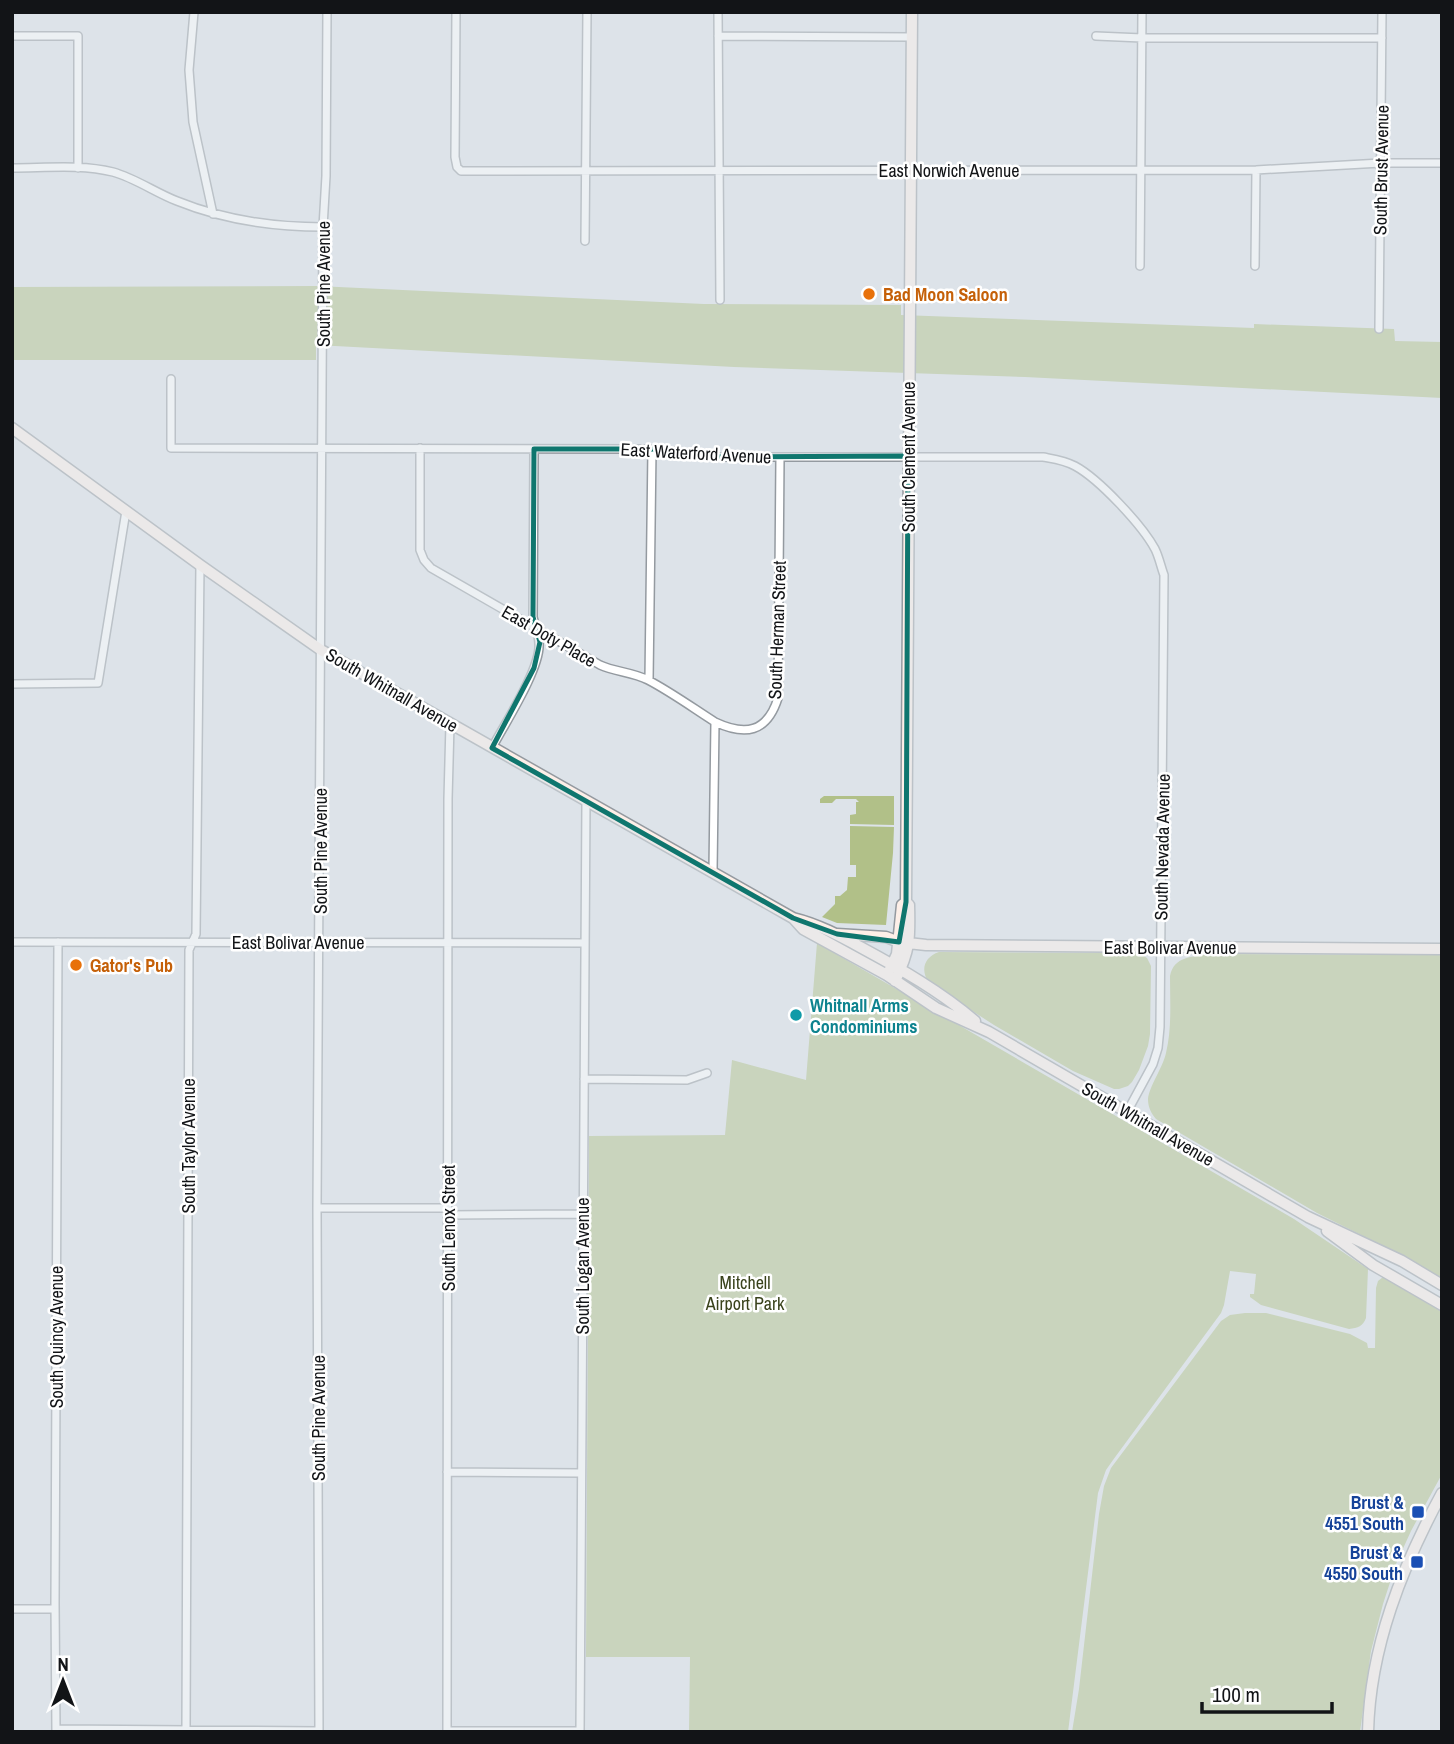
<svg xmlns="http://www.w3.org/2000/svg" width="1454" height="1744" font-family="'Archivo Narrow',sans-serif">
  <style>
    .green { fill: #b1c088 }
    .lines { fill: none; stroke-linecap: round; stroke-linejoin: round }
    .street-casing { stroke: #949aa0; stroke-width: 10 }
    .secondary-casing { stroke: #949aa0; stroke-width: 13 }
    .street { stroke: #fff; stroke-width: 7 }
    .secondary { stroke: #fdefe8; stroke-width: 10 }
    .marked { fill: none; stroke: #0f766e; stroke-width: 5; stroke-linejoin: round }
    .food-dot { fill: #e8710a; stroke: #fff; stroke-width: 2.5 }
    .culture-dot { fill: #0f9aa8; stroke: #fff; stroke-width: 2.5 }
    .transit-dot { fill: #1a4fb4; stroke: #fff; stroke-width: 2.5 }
    .labels { text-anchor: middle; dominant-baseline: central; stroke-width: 5; stroke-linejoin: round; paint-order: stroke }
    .street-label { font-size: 18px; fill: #121417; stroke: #fff }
    .food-label { font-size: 18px; font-weight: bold; fill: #c56008; stroke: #fff; text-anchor: start }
    .culture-label { font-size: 18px; font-weight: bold; fill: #0d838f; stroke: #fff; text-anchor: start }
    .park-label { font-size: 18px; fill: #39421b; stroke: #fff }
    .transit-label { font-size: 18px; font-weight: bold; fill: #164399; stroke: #fff; text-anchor: end }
  </style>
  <rect width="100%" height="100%" fill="#dde3e9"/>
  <path class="green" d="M317,286L704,304L901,305V315L1254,328V324L1394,329L1395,341L1442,342V398L1025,377L734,367L316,345V360H12V287Z
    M824,796H894V825L850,824V815L856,814V802H859L856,799H836L832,803H820V799Z
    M850,826L894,827L893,853L886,925L837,923L822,917L835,904V896H840L847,890L848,877H856V865H850Z
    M817,943L1294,1219L1368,1269L1366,1318C1363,1326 1358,1328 1349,1329L1261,1305L1250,1297V1294H1254L1256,1274L1230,1271L1224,1305L1221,1313L1113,1460L1106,1470L1098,1493L1068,1732H689L690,1657H586L589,1136L725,1135L732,1060L806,1080Z
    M939,952L1139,953L1147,958L1151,966L1150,1034L1148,1046L1139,1070L1132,1082L1128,1086L1119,1089H1114L1073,1071L994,1025L929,983C920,970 924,957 939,952Z
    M1209,954L1442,955V1278L1407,1258L1317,1213L1156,1119C1151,1113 1148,1107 1148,1099C1149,1087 1163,1067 1166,1053C1172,1028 1170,1002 1170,976C1174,956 1192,957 1209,954Z
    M1383,1277L1442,1312V1474L1411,1531L1396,1564L1383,1604L1371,1651L1360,1732H1072L1079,1689L1099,1514L1104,1486L1111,1468L1221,1321L1230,1315L1245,1313H1266L1350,1334L1367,1343L1368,1348H1375L1376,1288L1378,1281Z"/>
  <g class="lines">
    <g class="street-casing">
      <path id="street" d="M194,12L189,70L193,122L213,214
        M456,12L455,157L457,167L461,171L1256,170L1381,163H1442
        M718,12L720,300
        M12,36H78V168
        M718,36L912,37
        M1096,36L1142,38H1382
        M12,168C45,168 81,164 113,172C135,178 156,193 177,201C224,220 272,227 323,227
        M585,241L587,12
        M1140,266L1142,12
        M1255,266L1256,170
        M1379,329L1382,12
        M171,379V448L652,449L720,457H1043C1054,459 1064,460 1075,466C1099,479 1142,525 1155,549C1159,557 1161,567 1164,575L1160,1027L1158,1048L1153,1064L1127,1112
        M420,448V550L424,560L431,568L600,665C615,672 633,672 648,680C671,692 693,708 715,722
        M649,680L652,449
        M12,684L98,683L126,511
        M492,748C504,725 541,668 539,644C539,635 535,626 533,617L534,449
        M713,871L715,722C745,736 767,733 778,698L780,457
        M12,942L584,943
        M584,1079L687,1080L707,1073
        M317,1208H447
        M448,1215L582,1214
        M447,1472L581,1473
        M12,1609H55
        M56,1729L319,1731
        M186,1730L189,950L196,934L200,565
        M447,1731H580
        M56,1732L55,1603L58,942
        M319,1732L317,1208L323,227L326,176L327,12
        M447,1732L448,799L450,724
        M580,1732L586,801"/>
    </g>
    <g class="secondary-casing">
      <path id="secondary" d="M12,428L200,565L321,650L793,918L803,929L887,975L936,1008L989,1032L1308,1217L1402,1261L1442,1285
        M793,918C818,924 840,936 862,948C901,969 941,992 975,1021
        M837,934L886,937L899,942L926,945L1442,949
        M890,969L897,954L902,905L906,902
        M895,981C910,950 910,939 909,905L906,902L912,12
        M1327,1231L1373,1265L1442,1305
        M1368,1732C1370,1647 1402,1567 1442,1493"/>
    </g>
    <use href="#street" class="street"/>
    <use href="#secondary" class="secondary"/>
  </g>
  <path d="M0 0H1454V1744H0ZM534,449H652L720,457L908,456L906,902L899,942L837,934L793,918L492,748L534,668L540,642L533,617Z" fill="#dde3e9" fill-opacity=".55" fill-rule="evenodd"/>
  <path class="marked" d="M534,449H652L720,457L908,456L906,902L899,942L837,934L793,918L492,748L534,668L540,642L533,617Z"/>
  <g class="food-dot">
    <circle cx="869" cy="294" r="7"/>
    <circle cx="76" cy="965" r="7"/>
  </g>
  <circle class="culture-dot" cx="796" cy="1015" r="7"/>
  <g class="transit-dot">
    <rect x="1411" y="1505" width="14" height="14" rx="3.5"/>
    <rect x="1410" y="1555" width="14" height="14" rx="3.5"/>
  </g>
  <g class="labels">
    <g class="street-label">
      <text x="949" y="170">East Norwich Avenue</text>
      <text transform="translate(1381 170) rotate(-89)">South Brust Avenue</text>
      <text transform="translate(323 284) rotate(-90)">South Pine Avenue</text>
      <text transform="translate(696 453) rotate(3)">East Waterford Avenue</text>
      <text transform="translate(908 457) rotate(-90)">South Clement Avenue</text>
      <text transform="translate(777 630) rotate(-88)">South Herman Street</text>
      <text transform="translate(549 636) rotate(30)">East Doty Place</text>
      <text transform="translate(392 690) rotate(30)">South Whitnall Avenue</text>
      <text transform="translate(1162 847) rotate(-89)">South Nevada Avenue</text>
      <text transform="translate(320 851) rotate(-90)">South Pine Avenue</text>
      <text x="298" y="942">East Bolivar Avenue</text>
      <text x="1170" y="947">East Bolivar Avenue</text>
      <text transform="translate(1148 1124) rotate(30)">South Whitnall Avenue</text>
      <text transform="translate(188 1146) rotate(-90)">South Taylor Avenue</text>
      <text transform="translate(448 1228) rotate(-90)">South Lenox Street</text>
      <text transform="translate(582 1266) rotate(-90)">South Logan Avenue</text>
      <text transform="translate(56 1337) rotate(-90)">South Quincy Avenue</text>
      <text transform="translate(318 1418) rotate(-90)">South Pine Avenue</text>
    </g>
    <g class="food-label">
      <text x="883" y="294">Bad Moon Saloon</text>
      <text x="90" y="965">Gator's Pub</text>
    </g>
    <g class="culture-label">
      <text x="810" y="1005">Whitnall Arms<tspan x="810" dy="21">Condominiums</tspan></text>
    </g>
    <g class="park-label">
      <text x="745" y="1282">Mitchell<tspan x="745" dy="21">Airport Park</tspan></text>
    </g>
    <g class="transit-label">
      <text x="1404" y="1502">Brust &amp;<tspan x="1404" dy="21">4551 South</tspan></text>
      <text x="1403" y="1552">Brust &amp;<tspan x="1403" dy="21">4550 South</tspan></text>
    </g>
  </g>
  <rect width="1454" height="1744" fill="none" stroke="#121417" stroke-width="28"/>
  <g transform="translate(63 1681)" stroke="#ffffff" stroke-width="5" paint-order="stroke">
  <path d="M0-5L12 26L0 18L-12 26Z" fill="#121417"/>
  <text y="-10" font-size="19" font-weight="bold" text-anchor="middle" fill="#121417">N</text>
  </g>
  <path d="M1202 1702v10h130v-10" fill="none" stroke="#121417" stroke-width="3.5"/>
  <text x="1212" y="1702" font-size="21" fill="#121417" stroke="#ffffff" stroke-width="5" paint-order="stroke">100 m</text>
</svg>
